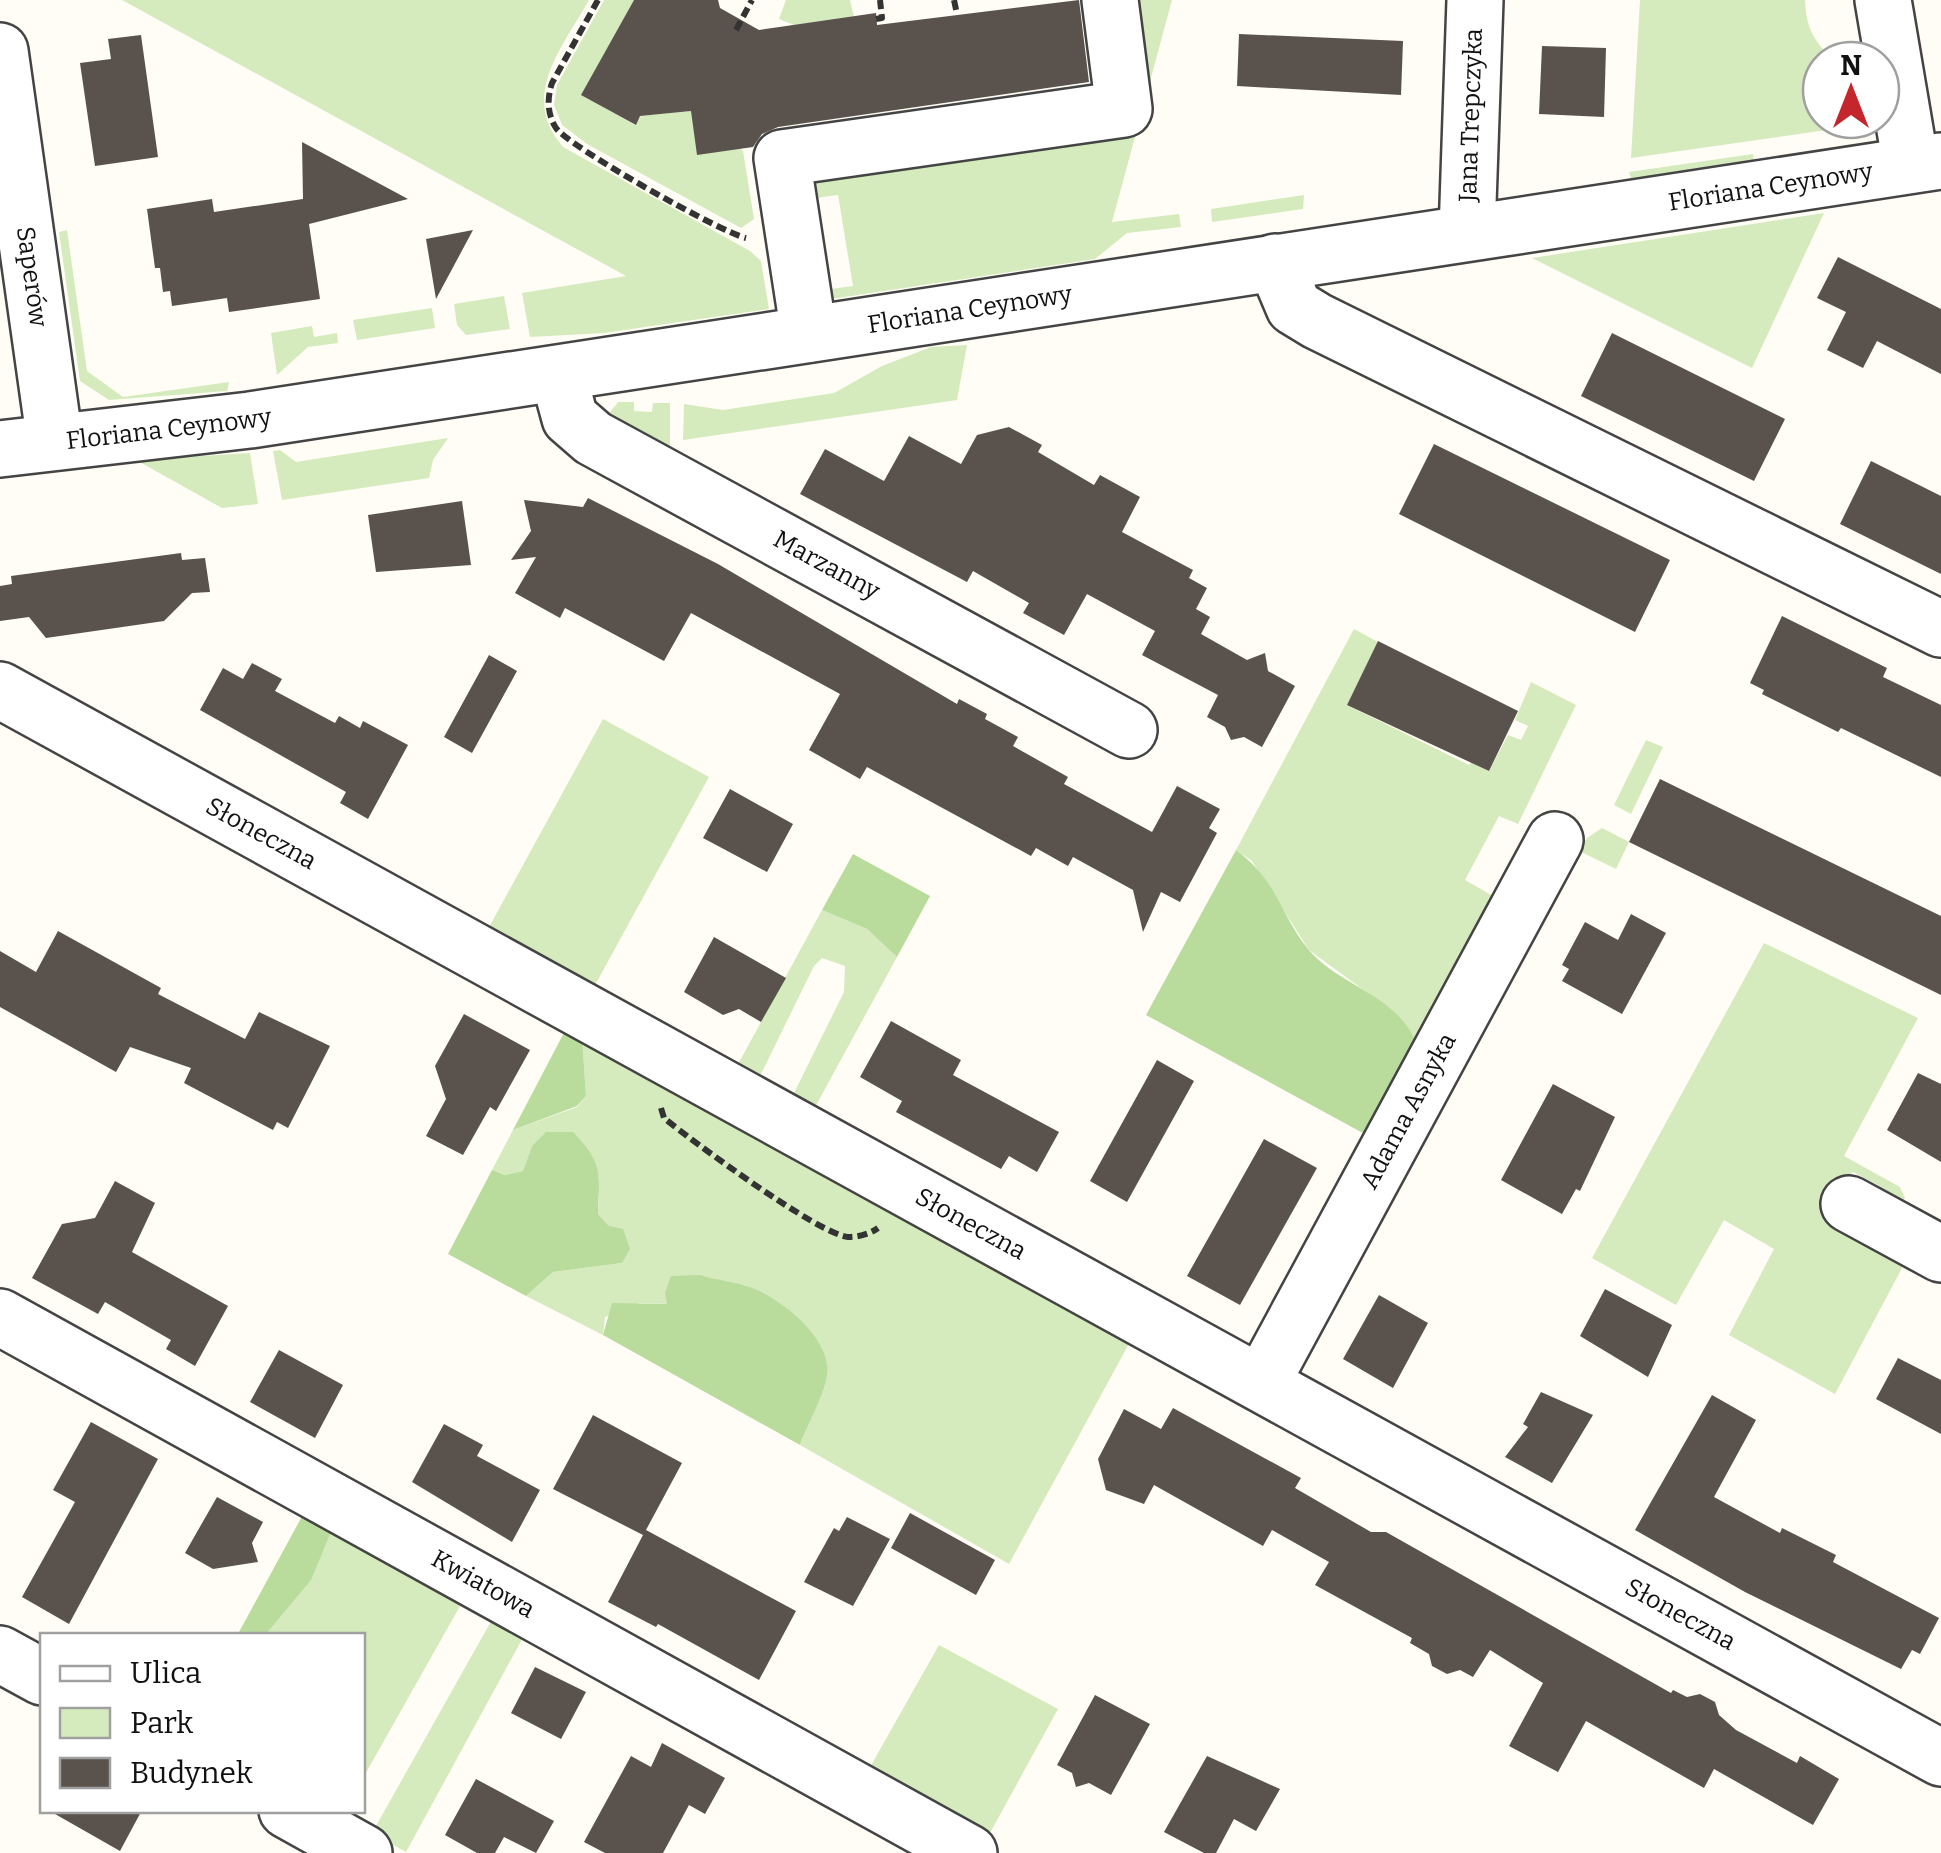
<svg xmlns="http://www.w3.org/2000/svg" width="1941" height="1853" font-family="Bitter,serif">
  <style>
    .green { fill: #d5ebbd }
    .forest { fill: #b9dc9c }
    .building { fill: #5a524d }
    .lines { fill: none; stroke-linecap: round; stroke-linejoin: round }
    .minor-casing { stroke: #444; stroke-width: 60 }
    .path { stroke: #333; stroke-width: 6; stroke-dasharray: 10 5; stroke-linecap: butt }
    .minor { stroke: #fff; stroke-width: 55 }
    .labels { text-anchor: middle; dominant-baseline: central; stroke-width: 10; stroke-linejoin: round; paint-order: stroke }
    .street-label { font-size: 25px; fill: #111; stroke: #fff }
  </style>
  <rect width="100%" height="100%" fill="#fffdf5"/>
  <path class="green" d="M122,0H589C562,48 519,97 563,147L750,251L761,261L769,309L604,333L530,337L522,293L626,276Z
    M604,0H634L582,95L635,125L640,116L691,111L743,151L754,219L741,228L587,144L562,125L554,105L557,85Z
    M786,0H850L854,17L794,25L779,19Z
    M1129,0H1172L1112,222L1179,214L1181,227L1127,233L1095,259L818,301L816,291L853,286L838,195L801,200L802,167L1140,116Z
    M1640,0H1805C1806,28 1814,41 1833,60H1821V120L1889,121L1631,158Z
    M1753,154L1754,163L1633,184L1629,172Z
    M1304,195L1303,209L1212,222L1211,209Z
    M1824,213L1752,368L1532,258Z
    M67,230L87,371L123,397L229,382L227,391L109,400L80,381L59,232Z
    M504,296L510,329L466,335L457,325L454,304Z
    M432,308L435,328L357,340L353,320Z
    M312,326L314,337L337,333L338,343L308,347L277,375L271,333Z
    M967,345L957,400L683,440L684,404L723,410L834,393L882,366L931,347Z
    M618,402H634V411L652,412L653,403H670V455L615,423L608,415Z
    M448,438L433,460L429,478L282,500L273,451L280,450L296,462Z
    M250,453L258,504L222,508L136,460Z
    M1354,629L1378,642L1347,705L1469,765L1471,762L1489,771L1508,735L1521,740L1528,726L1515,720L1531,682L1576,705L1518,824L1499,816L1465,880L1493,896L1419,1052L1395,1013L1309,950L1252,861L1236,850Z
    M603,719L709,777L594,987L488,929Z
    M1646,740L1663,747L1631,814L1614,805Z
    M1602,828L1629,842L1616,869L1579,851L1587,838Z
    M822,910L867,929L897,957L814,1109L793,1097L794,1093L844,992L845,966L822,958L814,966L759,1078L737,1066Z
    M1764,943L1918,1018L1844,1156L1900,1187L1905,1198L1900,1204L1878,1185L1853,1172L1836,1185L1822,1209L1828,1216L1909,1255L1835,1394L1729,1335L1774,1249L1724,1220L1676,1305L1592,1258Z
    M582,1037L1131,1340L1009,1564L800,1445L811,1410L823,1391L747,1286L723,1282L668,1304L640,1303L605,1317L603,1335L526,1296L553,1272L622,1263L609,1226L598,1214L599,1195L532,1146L523,1171L505,1175L492,1170L513,1130L577,1107L586,1096Z
    M305,1511L464,1599L363,1778L362,1636H237Z
    M494,1616L526,1632L406,1852L372,1833Z
    M939,1645L1058,1709L985,1842L865,1776Z"/>
  <path class="forest" d="M1236,850C1278,881 1279,913 1308,949C1340,988 1405,996 1419,1052L1372,1138L1146,1015Z
    M853,854L930,896L897,957L867,929L822,910Z
    M566,1029L582,1037L586,1096L577,1106L513,1130Z
    M546,1132H573C604,1164 599,1173 598,1214L609,1226L623,1229L630,1249L622,1263L553,1272L526,1296L448,1254L492,1170L505,1175L523,1171L532,1146Z
    M700,1275C715,1280 731,1281 746,1286C775,1294 824,1332 827,1365C830,1387 807,1423 800,1445L603,1335L612,1303L667,1304L665,1293L671,1276Z
    M305,1511L333,1527L311,1580L265,1635L237,1636Z"/>
  <path class="building" d="M634,0H718L720,8L759,30L876,13L877,25L1079,0L1089,82L778,127L762,134L753,147L697,155L691,111L640,116L636,125L581,95Z
    M1239,34L1403,41L1401,95L1237,86Z
    M141,35L158,157L95,166L80,63L111,59L108,39Z
    M1542,46L1606,48L1604,117L1539,114Z
    M302,142L408,199L309,224L320,299L229,312L227,298L172,306L170,291L163,292L160,268H155L147,209L212,199L214,212L303,199Z
    M473,230L436,299L426,239Z
    M1838,257L1941,309V374L1877,341L1863,368L1827,350L1846,312L1817,298Z
    M1612,333L1785,419L1754,481L1581,396Z
    M1009,427L1042,445L1038,452L1094,485L1100,475L1140,497L1122,532L1193,570L1189,578L1207,588L1196,609L1210,617L1201,634L1247,660L1265,653L1268,671L1295,686L1262,747L1244,737L1231,740L1225,727L1207,717L1218,695L1142,655L1155,631L1087,594L1064,635L1023,613L1029,603L973,571L967,582L800,494L825,449L884,481L909,436L961,464L977,435Z
    M1434,444L1670,560L1635,632L1399,514Z
    M1871,461L1941,496V574L1840,524Z
    M588,498L718,564L957,704L959,699L987,714L985,719L1018,737L1013,746L1068,777L1064,784L1152,832L1177,786L1220,809L1209,828L1217,833L1180,902L1161,892L1143,932L1133,890L1073,857L1068,866L1036,848L1031,856L867,767L860,779L809,750L840,694L691,613L664,661L565,608L560,618L515,593L536,557L511,560L531,531L524,500L583,507Z
    M462,501L471,565L376,572L368,515Z
    M181,553L182,560L205,558L210,592L192,593L164,621L46,638L29,617L0,621V586L12,584L11,576Z
    M1782,616L1887,668L1883,677L1941,705V777L1841,728L1838,732L1762,694L1764,690L1750,683Z
    M1378,641L1518,711L1489,771L1347,705Z
    M489,655L517,671L472,753L444,737Z
    M252,663L282,679L275,691L335,723L339,716L360,728L363,721L408,745L368,819L340,803L346,792L200,710L223,668L243,679Z
    M1660,779L1941,916V995L1629,842Z
    M730,789L793,824L767,872L703,838Z
    M1631,914L1666,933L1622,1014L1562,981L1569,969L1562,965L1585,922L1618,940Z
    M58,931L161,988L158,994L245,1039L259,1012L330,1046L288,1128L277,1122L273,1130L184,1083L191,1068L130,1047L116,1072L0,1007V951L36,972Z
    M714,937L786,978L761,1022L739,1009L723,1015L684,992Z
    M464,1014L530,1050L496,1111L490,1107L463,1155L426,1136L446,1099L435,1066Z
    M891,1021L961,1060L953,1075L1059,1132L1037,1172L1009,1156L1001,1169L896,1112L902,1101L860,1077Z
    M1157,1060L1194,1081L1127,1202L1090,1181Z
    M1918,1073L1941,1084V1162L1887,1130Z
    M1553,1084L1615,1117L1580,1191L1576,1189L1562,1214L1501,1180Z
    M1264,1139L1317,1168L1240,1305L1187,1276Z
    M115,1181L155,1203L132,1252L228,1306L195,1366L166,1349L171,1340L105,1302L98,1314L32,1278L62,1224L95,1218Z
    M1605,1289L1672,1325L1648,1377L1580,1336Z
    M1379,1295L1428,1323L1393,1388L1343,1359Z
    M279,1350L343,1385L315,1438L250,1402Z
    M1898,1358L1941,1380V1434L1876,1399Z
    M1541,1392L1593,1415L1552,1483L1505,1457L1528,1427L1523,1424Z
    M1712,1395L1756,1420L1714,1497L1780,1533L1782,1528L1836,1555L1833,1562L1939,1618L1920,1654L1912,1650L1901,1669L1745,1592L1635,1530Z
    M1173,1408L1301,1478L1295,1488L1371,1532H1386L1671,1693L1673,1690L1687,1697L1700,1694L1715,1702L1719,1715L1736,1730L1797,1763L1800,1756L1839,1779L1813,1825L1714,1769L1704,1788L1586,1721L1558,1772L1509,1746L1543,1683L1490,1650L1473,1677L1460,1670L1447,1674L1432,1666L1429,1654L1410,1643L1412,1638L1315,1585L1329,1562L1272,1530L1263,1546L1154,1485L1144,1504L1106,1490L1098,1459L1124,1409L1161,1429Z
    M593,1415L682,1463L646,1530L796,1611L759,1680L658,1624L656,1627L608,1602L643,1535L553,1489Z
    M91,1422L158,1459L69,1624L22,1597L75,1502L53,1490Z
    M444,1424L483,1445L477,1456L540,1490L512,1542L412,1482Z
    M217,1497L263,1522L252,1543L258,1562L213,1569L185,1553Z
    M910,1513L995,1560L976,1595L891,1548Z
    M847,1517L890,1539L853,1606L804,1582L834,1528L839,1531Z
    M535,1667L586,1692L561,1739L511,1713Z
    M1095,1695L1150,1724L1111,1795L1089,1783L1076,1787L1072,1773L1057,1765Z
    M662,1743L725,1778L705,1814L689,1805L663,1853H605L584,1842L631,1756L651,1767Z
    M1207,1756L1280,1789L1256,1831L1234,1819L1216,1853H1204L1164,1832Z
    M476,1779L554,1821L536,1853L504,1837L495,1853H477L445,1835Z
    M48,1810H142L120,1851Z"/>
  <g class="lines">
    <g class="minor-casing">
      <g id="minor">
        <path d="M1883,0L1911,165"/>
        <path id="s1" d="M0,51L55,442"/>
        <path id="s2" d="M1467,233L1475,0"/>
        <path d="M1275,262L1294,307L1317,321L1941,629"/>
        <path d="M809,334L782,158L1124,109L1110,0"/>
        <path id="s3" d="M558,374L570,418L593,438L1129,730"/>
        <path id="s4" d="M0,449L250,420L1941,161"/>
        <path id="s5" d="M0,690L1941,1758"/>
        <path d="M1849,1204L1941,1254"/>
        <path id="s6" d="M0,1317L969,1853"/>
        <path id="s7" d="M1262,1382L1555,840"/>
        <path d="M0,1654L42,1677"/>
        <path d="M287,1810L364,1853"/>
      </g>
    </g>
    <path class="path" d="M598,0L552,83C547,98 547,114 556,128C569,147 722,233 746,238
      M954,0L957,14
      M876,19L882,18L880,0
      M736,30L752,0
      M661,1108L664,1118C692,1141 818,1234 848,1237C858,1237 870,1234 878,1228"/>
    <use href="#minor" class="minor"/>
  </g>
  <g class="labels">
    <g class="street-label">
      <text stroke="none"><textPath href="#s2" startOffset="118">Jana Trepczyka</textPath></text>
      <text stroke="none"><textPath href="#s4" startOffset="1790">Floriana Ceynowy</textPath></text>
      <text stroke="none"><textPath href="#s1" startOffset="228">Saperów</textPath></text>
      <text stroke="none"><textPath href="#s4" startOffset="980">Floriana Ceynowy</textPath></text>
      <text stroke="none"><textPath href="#s4" startOffset="170">Floriana Ceynowy</textPath></text>
      <text stroke="none"><textPath href="#s3" startOffset="342">Marzanny</textPath></text>
      <text stroke="none"><textPath href="#s5" startOffset="298">Słoneczna</textPath></text>
      <text stroke="none"><textPath href="#s7" startOffset="308">Adama Asnyka</textPath></text>
      <text stroke="none"><textPath href="#s5" startOffset="1108">Słoneczna</textPath></text>
      <text stroke="none"><textPath href="#s6" startOffset="552">Kwiatowa</textPath></text>
      <text stroke="none"><textPath href="#s5" startOffset="1918">Słoneczna</textPath></text>
    </g>
  </g>
  <rect x="40" y="1633" width="325" height="180" fill="#ffffff" stroke="#a0a0a0" stroke-width="2.5"/>
  <rect x="60" y="1666" width="50" height="15" fill="#ffffff" stroke="#a0a0a0" stroke-width="2.5"/>
  <text x="130" y="1683" font-size="30" fill="#111111">Ulica</text>
  <rect x="60" y="1708" width="50" height="30" fill="#d5ebbd" stroke="#a0a0a0" stroke-width="2.5"/>
  <text x="130" y="1733" font-size="30" fill="#111111">Park</text>
  <rect x="60" y="1758" width="50" height="30" fill="#5a524d" stroke="#a0a0a0" stroke-width="2.5"/>
  <text x="130" y="1783" font-size="30" fill="#111111">Budynek</text>
  <g transform="translate(1851 90)"><circle r="48" fill="#ffffff" stroke="#a0a0a0" stroke-width="2.5"/>
  <path d="M0-8L18 38L0 25L-18 38Z" fill="#c4262e"/>
  <text y="-15" font-size="28" font-weight="bold" text-anchor="middle" fill="#111111">N</text>
  </g>
</svg>
